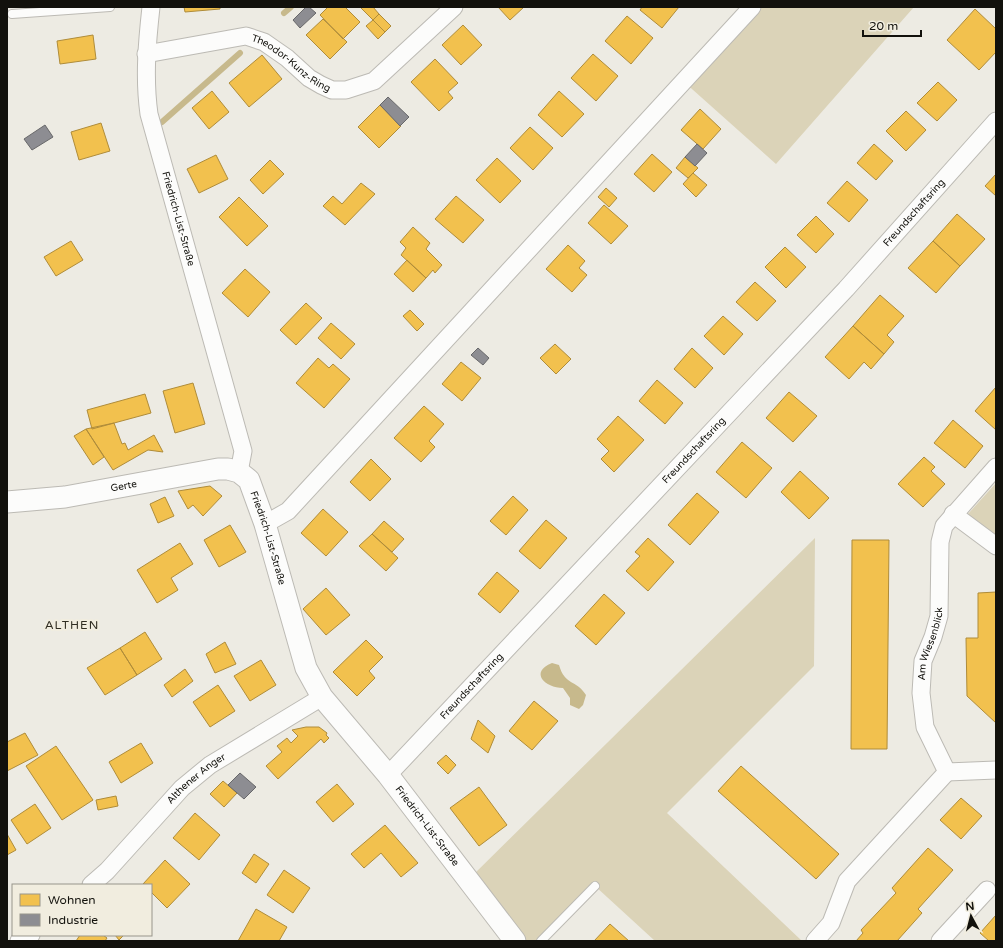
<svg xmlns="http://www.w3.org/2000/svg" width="1003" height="948" font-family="'Varela Round',sans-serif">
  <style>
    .green { fill: #dbd3b8 }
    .water { fill: #c7b98c }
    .homes { fill: #f2c14e; stroke: #af8c3a }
    .industry { fill: #8d8d92; stroke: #68686a }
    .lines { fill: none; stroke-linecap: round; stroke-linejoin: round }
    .stream { stroke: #c7b98c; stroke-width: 6 }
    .service-casing { stroke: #bcbab4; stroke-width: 10 }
    .minor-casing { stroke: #bcbab4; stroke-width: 19 }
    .tertiary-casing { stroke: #bcbab4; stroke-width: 23 }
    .service { stroke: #fcfcfb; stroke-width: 8 }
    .minor { stroke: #fcfcfb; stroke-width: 17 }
    .tertiary { stroke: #fcfcfb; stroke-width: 21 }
    .labels { text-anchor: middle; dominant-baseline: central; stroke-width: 4; stroke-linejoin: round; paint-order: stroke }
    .street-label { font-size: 10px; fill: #12110c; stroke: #f1eddf }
    .quarter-label { font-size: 12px; letter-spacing: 1px; fill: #302d22; stroke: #f1eddf }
  </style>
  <rect width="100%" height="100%" fill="#edebe3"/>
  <path class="green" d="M752,7H914L776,164L683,81Z
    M996,483V535L968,514Z
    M815,538L814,666L667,813L802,941H655L595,886L541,941H515L468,880Z"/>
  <path class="water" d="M552,663L559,665C565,686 576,679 586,695L583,705L579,709L570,705V698L563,688C545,688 529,672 552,663Z"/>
  <path class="homes" d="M184,7H220V9L185,12Z
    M328,7H345L360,22L343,39L320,15Z
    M360,7H373L379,14L373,20Z
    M498,7H524L510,20Z
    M642,7H679L662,28L640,10Z
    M975,9L996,29V52L979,70L947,40Z
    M379,14L391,26L385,32L373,20Z
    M627,16L653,38L631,64L605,41Z
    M323,19L347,42L330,59L306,35Z
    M373,20L385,32L378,39L366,26Z
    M463,25L482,45L461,65L442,45Z
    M93,35L96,59L60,64L57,41Z
    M593,54L618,76L596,101L571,78Z
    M262,55L282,79L249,107L229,83Z
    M435,59L458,83L448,92L453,98L439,111L411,82Z
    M938,82L957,100L937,121L917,103Z
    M212,91L229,112L209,129L192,108Z
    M559,91L584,114L562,137L538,115Z
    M380,105L401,126L379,148L358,127Z
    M700,109L721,129L703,149L681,130Z
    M906,111L926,130L906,151L886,131Z
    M101,123L110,151L79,160L71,132Z
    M530,127L553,148L533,170L510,148Z
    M874,144L893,161L876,180L857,163Z
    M652,154L672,172L654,192L634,174Z
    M216,155L228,179L199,193L187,169Z
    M685,157L698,168L688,178L676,168Z
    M497,158L521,181L500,203L476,180Z
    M270,160L284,174L263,194L250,180Z
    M693,173L707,185L696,197L683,184Z
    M996,174V196L985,186Z
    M847,181L868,200L849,222L827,203Z
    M361,183L375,194L345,225L323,206L333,196L342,204Z
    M606,188L617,198L609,207L598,197Z
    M456,196L484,220L463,243L435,219Z
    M239,197L268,226L247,246L219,217Z
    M604,205L628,226L611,244L588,223Z
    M957,214L985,239L960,266L933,241Z
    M816,216L834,234L816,253L797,235Z
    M413,227L430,243L426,249L442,265L435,273L433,270L426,278L401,255L406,248L400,242Z
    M71,241L83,260L56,276L44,257Z
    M933,241L960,266L936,293L908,268Z
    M568,245L585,261L579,268L587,275L572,292L546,269Z
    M785,247L806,267L786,288L765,267Z
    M407,260L426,278L413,292L394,274Z
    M245,269L270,292L248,317L222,293Z
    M755,282L776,301L757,321L736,302Z
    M880,295L904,316L887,335L894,342L884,354L853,326Z
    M306,303L322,318L296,345L280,330Z
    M410,310L424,324L417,331L403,316Z
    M723,316L743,334L724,355L704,336Z
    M331,323L355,344L341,359L318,338Z
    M853,326L884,354L871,369L864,362L849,379L825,357Z
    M555,344L571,359L556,374L540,358Z
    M692,348L713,368L695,388L674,369Z
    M318,358L329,368L333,364L350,379L324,408L296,383Z
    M461,362L481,378L462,401L442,384Z
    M657,380L683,403L665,424L639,401Z
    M193,383L205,424L175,433L163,391Z
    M996,387V430L975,411Z
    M789,392L817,416L793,442L766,418Z
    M145,394L151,413L92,429L87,410Z
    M424,406L444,424L429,441L435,447L421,462L394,438Z
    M618,416L644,440L614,472L601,459L609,451L597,439Z
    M953,420L983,446L965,468L934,443Z
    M114,423L122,444L125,443L128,450L154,435L163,452L148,450L113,470L86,429Z
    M86,429L104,457L93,465L74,436Z
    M742,442L772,468L746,498L716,472Z
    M924,457L935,467L931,471L945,484L923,507L898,484Z
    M371,459L391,479L370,501L350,482Z
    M800,471L829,498L809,519L781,492Z
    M210,486L222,496L203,516L193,505L188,509L178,491Z
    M697,493L719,512L690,545L668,525Z
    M513,496L528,510L506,535L490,521Z
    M165,497L174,516L158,523L150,504Z
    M323,509L348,532L326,556L301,533Z
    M546,520L567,538L540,569L519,551Z
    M384,521L404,539L392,552L372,534Z
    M230,525L246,552L219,567L204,540Z
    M372,534L398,558L386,571L359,546Z
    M648,538L674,562L648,591L626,571L640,556L635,552Z
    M852,540H889L887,749H851Z
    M180,543L193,564L171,578L178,590L157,603L137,570Z
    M497,572L519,591L500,613L478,594Z
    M326,588L350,615L326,635L303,609Z
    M996,592V723L967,696L966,638H978V593Z
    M604,594L625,613L596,645L575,626Z
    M145,632L162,659L137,675L120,648Z
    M366,640L383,657L369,671L375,678L357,696L333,672Z
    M225,642L236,664L215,673L206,654Z
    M120,648L137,675L105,695L87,668Z
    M261,660L276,685L250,701L234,676Z
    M185,669L193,681L172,697L164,685Z
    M218,685L235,711L210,727L193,702Z
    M534,701L558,721L532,750L509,731Z
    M478,720L495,736L488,753L471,739Z
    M306,727H319L327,733L326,735L329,738L324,743L321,739L278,779L266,766L282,752L277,746L287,738L291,743L298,736L292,730Z
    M25,733L38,755L7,771V742Z
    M141,743L153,763L121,783L109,762Z
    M56,746L93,800L62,820L26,766Z
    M446,755L456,765L448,774L437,763Z
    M741,766L839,854L816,879L718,791Z
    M223,781L237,793L224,807L210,794Z
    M337,784L354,804L333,822L316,802Z
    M479,787L507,825L479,846L450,808Z
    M116,796L118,806L98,810L96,800Z
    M961,798L982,816L961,839L940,820Z
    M35,804L51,828L27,844L11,820Z
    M195,813L220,835L199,860L173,838Z
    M385,825L418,863L401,877L381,853L364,868L351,854Z
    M7,834L16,850L7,855Z
    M928,848L953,870L918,909L922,913L897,941H856L863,933L861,930L896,893L892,888Z
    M254,854L269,864L256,883L242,873Z
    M165,860L190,884L167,908L151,892V885L143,884Z
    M284,870L310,888L293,913L267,895Z
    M256,909L287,927L279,941H238Z
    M996,915V941H989L980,933Z
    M610,924L620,933L629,941H594Z
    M80,935H103L107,938L105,941H76Z
    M115,935H124L119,940Z"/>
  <path class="industry" d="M306,7H309L316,13L300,28L293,20Z
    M388,97L409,117L400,126L380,105Z
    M45,125L53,137L32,150L24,139Z
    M697,144L707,153L695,166L685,157Z
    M478,348L489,358L483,365L471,355Z
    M240,773L256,787L244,799L228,785Z"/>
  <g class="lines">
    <path class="stream" d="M284,13L291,7
      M162,122L240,53"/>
    <g class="service-casing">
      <path id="service" d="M12,14L110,7
        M541,941L595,886"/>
    </g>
    <g class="minor-casing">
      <g id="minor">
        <path id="s1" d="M151,7C147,43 144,78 149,114L243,451L239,472"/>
        <path id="s2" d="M146,54L246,36L264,42L287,58L309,78L321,85L332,90H346L374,81L454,7"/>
        <path d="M953,514L996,546"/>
        <path d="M265,524L288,511L752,7"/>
        <path d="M947,772L996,770"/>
        <path id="s3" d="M388,775L846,289L996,121"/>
        <path id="s4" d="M91,885L107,871L182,788L210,765L322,697"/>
        <path d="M19,941L31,935"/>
        <path id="s5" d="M815,941L831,923L847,881L947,772L925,727L921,693L923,661L933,637L939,616L940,542L944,526L996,467"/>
        <path d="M940,941L987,890"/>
      </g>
    </g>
    <g class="tertiary-casing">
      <g id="tertiary">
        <path id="s6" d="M7,502L65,497L218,469H228L239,472L249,480L265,524L306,668L322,697L388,775L515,941"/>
      </g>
    </g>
    <use href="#service" class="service"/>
    <use href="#minor" class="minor"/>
    <use href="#tertiary" class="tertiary"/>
  </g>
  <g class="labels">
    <g class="street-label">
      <text stroke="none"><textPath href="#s2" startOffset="155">Theodor-Kunz-Ring</textPath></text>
      <text stroke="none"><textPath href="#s3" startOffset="770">Freundschaftsring</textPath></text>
      <text stroke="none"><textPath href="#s1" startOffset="216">Friedrich-List-Straße</textPath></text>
      <text stroke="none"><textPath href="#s3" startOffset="446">Freundschaftsring</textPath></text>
      <text stroke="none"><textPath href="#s6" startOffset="118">Gerte</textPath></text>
      <text stroke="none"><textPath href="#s6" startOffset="309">Friedrich-List-Straße</textPath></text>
      <text stroke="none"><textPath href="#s5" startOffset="352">Am Wiesenblick</textPath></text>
      <text stroke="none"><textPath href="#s3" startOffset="122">Freundschaftsring</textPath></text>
      <text stroke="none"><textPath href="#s4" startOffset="150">Althener Anger</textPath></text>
      <text stroke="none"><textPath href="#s6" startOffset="644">Friedrich-List-Straße</textPath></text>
    </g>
    <g class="quarter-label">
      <text x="72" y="625">ALTHEN</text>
    </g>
  </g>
  <rect width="1003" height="948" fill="none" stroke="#12110c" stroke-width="16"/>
  <rect x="12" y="884" width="140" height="52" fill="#f1eddf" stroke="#98958b"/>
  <rect x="20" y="894" width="20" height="12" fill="#f2c14e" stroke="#98958b"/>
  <text x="48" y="904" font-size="12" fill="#12110c">Wohnen</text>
  <rect x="20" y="914" width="20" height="12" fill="#8d8d92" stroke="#98958b"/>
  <text x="48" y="924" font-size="12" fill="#12110c">Industrie</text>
  <g transform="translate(971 916) rotate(353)" stroke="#f1eddf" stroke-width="3" paint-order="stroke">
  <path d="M0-3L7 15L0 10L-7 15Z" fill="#12110c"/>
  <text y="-6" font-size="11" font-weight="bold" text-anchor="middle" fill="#12110c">N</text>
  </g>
  <path d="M863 30v6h58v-6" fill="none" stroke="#12110c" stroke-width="2"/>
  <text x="869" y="30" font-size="12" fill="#12110c" stroke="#f1eddf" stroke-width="3" paint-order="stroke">20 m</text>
</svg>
